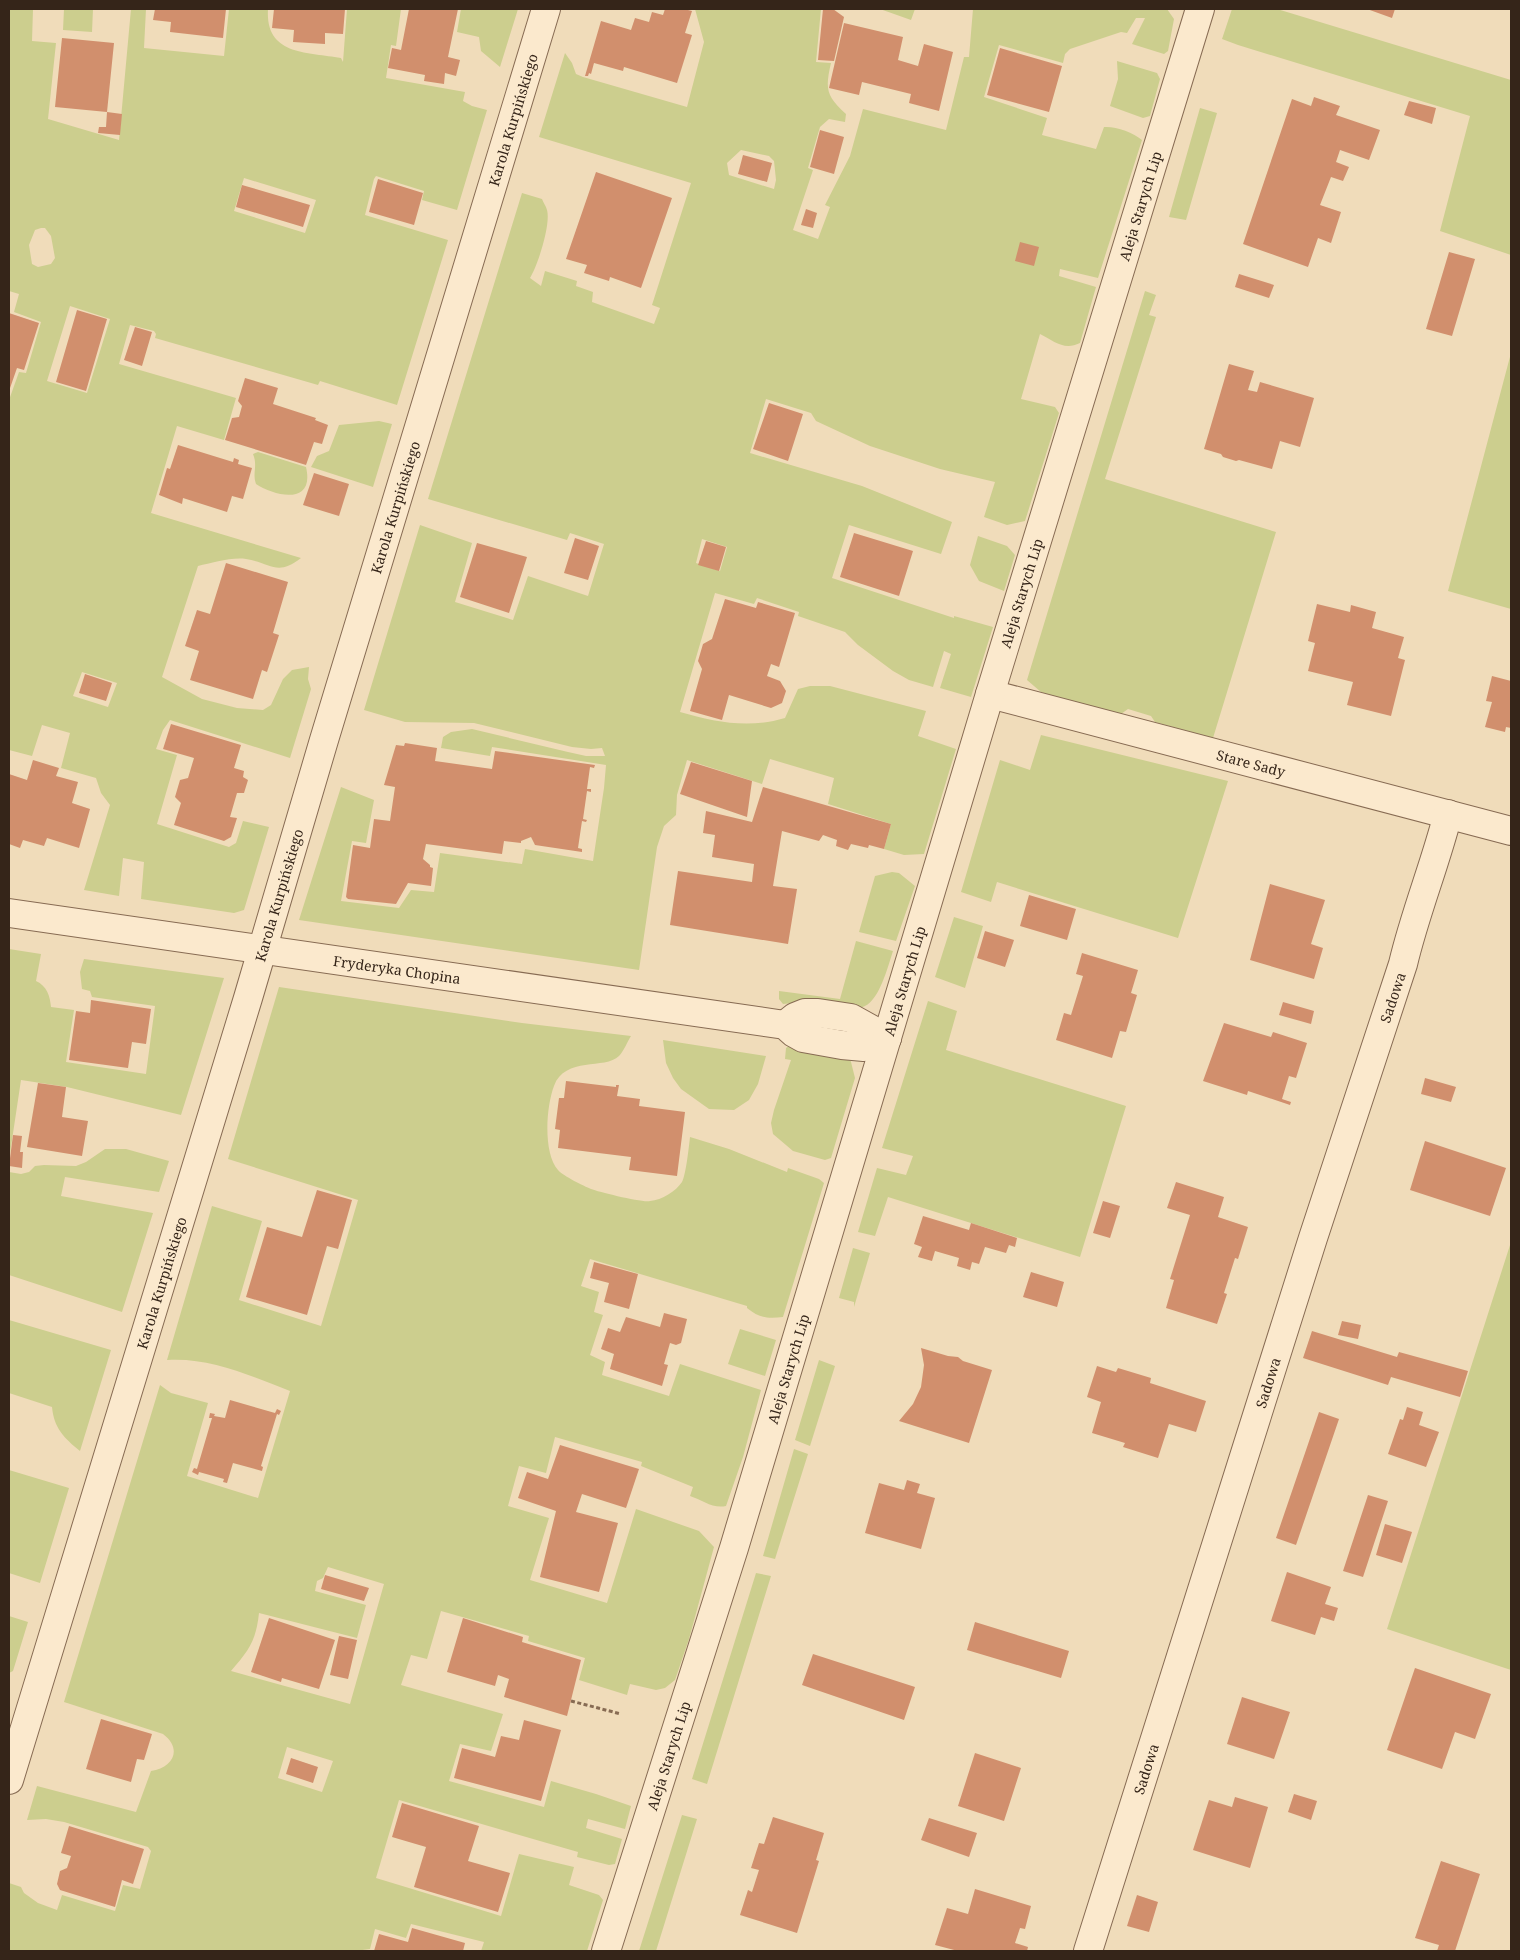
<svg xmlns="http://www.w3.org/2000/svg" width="1520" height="1960" font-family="'Noto Serif',serif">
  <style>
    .green { fill: #ccce8e; fill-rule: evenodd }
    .building { fill: #d18f6d }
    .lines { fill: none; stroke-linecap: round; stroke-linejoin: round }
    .minor-casing { stroke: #876b53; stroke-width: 30 }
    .path { stroke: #876b53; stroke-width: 3; stroke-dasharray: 4 2.5; stroke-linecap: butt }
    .minor { stroke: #fbe9cd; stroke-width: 28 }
    .labels { text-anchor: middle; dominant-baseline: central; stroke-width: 4; stroke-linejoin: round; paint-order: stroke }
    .street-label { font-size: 14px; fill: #352519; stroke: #f7e6c9 }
  </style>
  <rect width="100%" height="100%" fill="#f0dcba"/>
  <path class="green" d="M9,9H33L32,41L56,43L48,119L119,140L131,9H146L144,48L224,56L229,9H268C265,56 308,52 341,58L343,62L347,9H401L396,46L391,45L386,78L465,92L463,101L472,106L487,110L457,210L422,200L424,191L376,176L374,179L365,215L448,240L397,405L320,381L318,385L155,338L156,334L154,331L130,325L119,364L236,398L224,440L177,426L151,513L301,558C277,577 271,563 246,559C231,557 212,563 198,566L162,677L202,699L237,708L263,710L271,705L283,679L292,670L309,667L308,679L311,689L290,758L170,720L163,730L156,749L177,755L157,824L229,847L236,843L243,821L269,827L244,910L234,913L141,899L144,862L123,858L119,896L84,890L110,805L101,793L96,778L61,768L70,733L42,725L32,756L9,750V400L19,372L26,373L41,322L14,312L19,294L9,291ZM244,178L316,200L305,233L234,211ZM41,228H45L51,236L55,258L51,264L38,267L32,264L29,245L35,230ZM70,306L110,319L87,393L47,381ZM82,672L117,683L108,707L73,696Z
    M64,9H93L92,32L63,30Z
    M461,9H518L500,67L481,51L479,37L457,32Z
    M695,9H821L816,62L831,63C825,89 826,96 846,114L845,122L829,119L820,127L808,168L813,170L793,230L818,239L830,207L825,205L850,156L863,109L946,130L964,57H969L973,9H1167L1174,19L1168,51L1164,54L1132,44L1145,18H1136L1127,33L1121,32L1070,49L1065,54L1063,63L999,45L984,97L1047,118L1042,135L1096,149L1104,127C1115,126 1133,132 1142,140L1098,278L1060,269L1059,276L1096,287L1080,343C1064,351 1054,341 1040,334L1021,399L1055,407L1059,413L1025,521L1007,525L984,517L995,482L940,469L870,446L816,421L811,413L766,399L750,453L862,486L952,522L941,554L849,525L832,578L954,618V616L993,627L971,697L940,688L951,654L944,651L933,687L909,680L893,671L858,645L845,632L798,616L799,612L757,598L754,604L715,593L680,712C715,722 748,729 785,718L798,689L810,686H830L926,711L918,736L956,749L924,854L904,855L884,849L891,824L828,804L834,778L770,759L762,784L687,760L677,795L676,815L664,826L657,847L639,970L299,920L341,787L374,800L366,843L352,841L341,901L399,908L411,890L434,892L440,853L522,864L525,849L593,861L604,788L606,765L492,747L490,756L441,748L443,737L451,732L472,729L568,752L586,756H605L602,748L591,749L572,747L474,723L405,722L364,710L420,525L472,543L455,602L513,620L528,576L588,596L604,544L570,533L567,540L428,499L522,193L542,199C543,202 546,206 547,210C551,224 538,265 530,278L541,286L545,271L577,281L576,286L593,292L592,302L654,324L660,308L652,305L691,183L539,137L565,53L572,63L576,74L583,77L687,107L704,42ZM741,150L769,156L774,161L776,180L774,189L729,175L727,163ZM702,539L727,547L720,571L696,563Z
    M880,9H915L911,20Z
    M1232,9H1277L1511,80V255L1440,231L1470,116L1238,45L1222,39Z
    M1117,61L1157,73L1160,79L1150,116L1143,118L1110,106L1118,79Z
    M1200,108L1217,113L1186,220L1169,217Z
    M1145,291L1156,295L1149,315L1156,317L1105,479L1276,532L1213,738L1155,722L1151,716L1128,709L1121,714L1049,695L1041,692L1027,680Z
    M1511,353V609L1448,591Z
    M379,421L392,424L373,487L311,467L317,456L329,451L339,425Z
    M258,452L306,467C315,505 276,497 256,484C252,473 258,466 253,454Z
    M978,536L1007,546L1015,555L1004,591L979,581L970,565Z
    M1041,735L1228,781L1178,938L997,882L991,902L961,892L1000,760L1030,770Z
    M892,872L899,873L915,886L896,941L859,932L875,876Z
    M954,917L983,926L965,988L935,977Z
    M856,941L893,951C888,966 880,999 865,1006C850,1014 819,1004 802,1003C796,1003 789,1003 783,1004L779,999V991L840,999Z
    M9,949L41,954L36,981C47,986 50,996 51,1007L74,1010L66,1062L146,1074L155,1006L92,997L90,991L82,989L80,972L84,959L224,978L181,1115L67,1087L21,1080L9,1160Z
    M279,987L522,1023L631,1036C627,1042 624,1051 619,1056C605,1070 565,1056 554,1086C546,1107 543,1153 558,1170C563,1176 584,1186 591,1189C599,1192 643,1203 650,1201C662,1200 676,1191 682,1182C686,1175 689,1146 690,1137L729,1149L787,1172L788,1168L819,1179L824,1183L783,1317C768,1319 759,1318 747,1308V1306L590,1259L581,1286L599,1292L594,1312L603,1315L590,1355L605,1362L602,1375L669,1396L680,1364L761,1390L743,1457L726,1506C713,1509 702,1500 690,1496L693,1487L641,1466L642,1462L555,1437L546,1473L519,1466L508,1506L549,1518L530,1580L607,1603L636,1509L699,1531L714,1547L689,1639L675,1680L665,1688L656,1690L630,1684L627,1695L579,1680L585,1658L528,1641L529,1636L441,1611L427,1659L411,1655L401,1685L503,1714L491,1751L460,1744L449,1781L544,1807L551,1781L596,1794L631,1806L625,1829L588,1819L586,1828L622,1839L615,1864L609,1865L577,1857L578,1852L399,1800L376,1878L501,1916L519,1854L574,1867L569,1885L599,1895L603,1900L587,1951H481L484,1942L411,1924L406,1938L375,1929L370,1949L355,1951H9V1883L21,1887L24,1893L38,1903L57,1910L62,1895L115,1911L123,1885L140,1889L151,1851L148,1847L64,1822L46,1819L27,1820L37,1786L136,1812L151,1771C173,1768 183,1749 163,1734L64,1702L160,1385L171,1393L208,1403L187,1476L258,1498L290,1391C252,1376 209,1357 167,1360L212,1206L262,1221L239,1300L321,1326L358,1200L228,1159ZM328,1567L384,1584L350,1704L231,1671C249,1650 256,1641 259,1613L357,1638L366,1605L315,1591L317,1581L323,1578ZM287,1747L333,1761L322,1792L278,1778Z
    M928,1001L957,1011L946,1050L1126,1106L1080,1257L888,1197L875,1236L858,1232L877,1168L906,1175L913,1156L882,1148Z
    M663,1040L766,1056L758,1084L749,1100L734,1110L709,1109L681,1089L673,1078L666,1063Z
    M791,1044L850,1058L855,1078L831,1158L825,1160L793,1151L773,1134L771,1123L774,1110L791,1060L785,1059L786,1048Z
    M105,1149H126L169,1161L159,1192L65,1177L61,1196L153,1213L122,1312L9,1275V1172L21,1174L29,1172L35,1166L44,1165L76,1166L86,1162Z
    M1511,1242V1670L1387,1629Z
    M853,1248L870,1253L854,1307V1302L839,1298Z
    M9,1320L111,1350L80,1451C64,1438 54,1428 52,1407L9,1393Z
    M740,1329L776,1340L765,1376L728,1364Z
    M819,1360L835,1366L810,1446L795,1440Z
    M794,1449L808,1454L775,1559L763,1556Z
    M9,1470L69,1488L40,1583L9,1573Z
    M756,1573L771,1576L707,1784L692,1779Z
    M9,1616L28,1622L13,1671L9,1673Z
    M682,1815L697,1819L656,1951H639Z"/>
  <path class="building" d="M155,9H226L223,38L170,32L171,22L153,20Z
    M274,9H345L343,34L325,33V44L293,42L294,30L272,28Z
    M409,9H458L448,57L460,60L456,76L445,73L444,84L424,81L425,75L388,68L392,48L401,50Z
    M665,9H684L692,11L685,33L692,35L677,83L624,67L623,71L594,63L591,74L589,73L588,76H585L601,21L631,30L635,18L649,22L652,12L663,15Z
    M823,9H833L844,17L834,61L818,60Z
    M1367,9H1395L1392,18Z
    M844,23L903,37L898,60L918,66L924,44L953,52L939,111L909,103L911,94L862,82L859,95L829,88Z
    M62,38L114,43L107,112L122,114L120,135L98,133L99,127H106L107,112L55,107Z
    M1000,48L1062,66L1049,112L987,95Z
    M1314,97L1340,106L1336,115L1380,130L1369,160L1340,150L1336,162L1349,167L1343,181L1331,177L1320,205L1341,212L1331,243L1318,238L1308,267L1243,244L1292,99L1311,106Z
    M1409,101L1436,108L1432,124L1404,115Z
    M820,130L844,137L834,174L810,167Z
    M743,155L772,163L767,182L738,174Z
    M596,172L672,198L641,288L610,277L609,281L584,273L587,265L566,259Z
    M378,179L423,193L414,225L369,212Z
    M242,185L310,205L303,227L236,207Z
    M806,209L817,213L813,228L801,225Z
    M1020,242L1039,247L1034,266L1015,261Z
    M1449,252L1475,259L1452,336L1426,329Z
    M1239,274L1274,285L1269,298L1235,287Z
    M77,310L107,319L86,391L56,382Z
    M9,313L39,323L24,370L17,368L9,391Z
    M135,327L152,332L142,366L124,360Z
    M1229,364L1254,371L1248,390L1257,392L1260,382L1314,398L1300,447L1280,441L1272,469L1239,460L1236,461L1223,457L1221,454L1204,449Z
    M245,378L278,388L273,404L316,418L315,420L328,425L322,444L314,442L306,465L225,440L232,418L239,417L242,406L238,401Z
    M769,403L803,414L788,461L753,449Z
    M178,445L233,462L234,458L239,460L238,464L252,468L243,499L232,496L227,512L183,498L182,504L159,495L167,468L170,469Z
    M314,473L349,484L339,516L303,505Z
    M854,533L913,551L899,596L840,577Z
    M575,538L599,546L588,580L564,573Z
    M706,541L726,547L719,571L698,565Z
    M477,543L527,557L509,613L460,597Z
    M226,563L288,582L273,633L279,635L267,672L262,670L253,699L190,680L199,651L185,646L197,610L210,614Z
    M725,599L756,608L758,602L795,613L779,667L771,664L767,676L780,681L786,691L782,703L771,708L729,695L722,720L690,711L702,669L698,661L703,644L712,639Z
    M1317,604L1350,612L1351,605L1376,612L1372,628L1404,637L1398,658L1405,660L1391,716L1347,705L1353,682L1308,671L1315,643L1308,641Z
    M85,674L112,683L106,701L79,693Z
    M1492,676L1511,681V728L1506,727L1505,732L1485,727L1492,702L1486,701Z
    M171,724L241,745L234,768L244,771L243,777L248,780L244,793H237L230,817L237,818L231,837L224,841L174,825L181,803L175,797L180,780L188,778L194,758L163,749Z
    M405,743L437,748L435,761L492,769L495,751L595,765L594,768L590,767L587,789H591V792L587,791L583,819L587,820L586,822L582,821L578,848L582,849V852L535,845L531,837L521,841V843L504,841L502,854L426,844L423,859L430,865V867L433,868L431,886L408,883L396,904L348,899L346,897L353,845L370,848L374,819L390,821L395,787L384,785L396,745L404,746Z
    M33,760L59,768L56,776L78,782L72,803L90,809L79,848L47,838L44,846L23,840L20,848L9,844V774L27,780Z
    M691,762L752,781L747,817L680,794Z
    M763,787L891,824L884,849L869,845L868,848L851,844L848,850L836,846L837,840L823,835L819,841L782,831L773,886L797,889L788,944L670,925L678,871L752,882L754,864L712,857L715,835L703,833L706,811L752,822Z
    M1270,884L1325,900L1311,944L1323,948L1314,979L1250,960Z
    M1029,895L1076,909L1067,940L1020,926Z
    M985,931L1014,940L1005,967L977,958Z
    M1082,953L1138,970L1131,993L1137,995L1126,1032L1120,1031L1112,1058L1056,1040L1064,1013L1071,1015L1083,976L1076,974Z
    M91,1000L151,1009L146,1044L132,1042L128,1068L69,1060L76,1011L90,1013Z
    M1283,1002L1314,1011L1311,1024L1279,1015Z
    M1224,1023L1271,1037L1273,1032L1307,1043L1296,1078L1289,1076L1282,1099L1291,1102L1290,1105L1248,1091L1247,1095L1203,1081Z
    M1425,1078L1456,1087L1451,1102L1421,1094Z
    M566,1081L616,1087V1085H619L617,1096L640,1099L639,1106L685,1112L677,1176L629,1170L631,1157L558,1148L560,1130L555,1129L559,1098H564Z
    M38,1083L66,1087L62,1117L88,1121L82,1156L27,1147Z
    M13,1135L22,1136L20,1152H23L22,1168L9,1166Z
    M1425,1141L1506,1168L1490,1216L1410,1190Z
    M1176,1182L1224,1197L1218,1217L1248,1227L1238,1259L1235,1258L1224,1293L1227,1294L1217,1324L1166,1308L1174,1280L1170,1279L1190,1215L1167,1208Z
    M317,1190L352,1200L338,1249L327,1246L307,1315L246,1297L267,1227L302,1237Z
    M1103,1201L1120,1206L1110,1238L1093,1233Z
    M923,1216L969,1230L971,1223L1011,1236L1017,1238L1015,1247L1009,1245L1006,1253L985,1247L979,1264L972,1262L970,1270L957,1266L959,1258L935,1251L932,1261L918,1257L922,1247L914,1244Z
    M594,1262L638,1274L629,1309L604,1302L609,1283L590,1278Z
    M1031,1272L1064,1282L1057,1307L1023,1297Z
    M664,1313L687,1319L681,1343L676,1345L670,1343L664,1364L668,1365L662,1386L610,1369L614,1354L601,1349L608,1328L620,1332L626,1317L660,1327Z
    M1342,1321L1361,1325L1358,1339L1338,1335Z
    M1312,1331L1397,1357L1399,1352L1468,1371L1460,1397L1391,1377L1388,1385L1303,1358Z
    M921,1348L948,1356L958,1357L963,1361L992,1370L969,1443L899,1421L913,1404L921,1387L924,1365Z
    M1097,1366L1116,1372L1118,1368L1151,1378L1150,1383L1206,1401L1196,1432L1169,1424L1158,1458L1123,1447L1125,1443L1092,1433L1101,1402L1087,1397Z
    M230,1400L275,1413L277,1409L281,1411L279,1415L277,1414L261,1466L263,1467L262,1471L233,1463L227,1483L223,1482L224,1479L199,1472L198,1475L192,1472L194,1468L197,1469L212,1418H209L210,1413L215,1414L214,1416L225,1418Z
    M1407,1407L1423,1412L1419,1425L1439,1432L1426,1467L1388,1454L1400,1419L1403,1420Z
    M1319,1412L1339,1419L1296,1545L1276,1538Z
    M560,1445L639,1469L626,1508L582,1494L576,1512L618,1523L599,1592L540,1577L556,1511L518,1498L527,1472L548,1479Z
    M907,1480L920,1484L917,1493L935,1498L921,1549L865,1533L879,1483L904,1490Z
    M1368,1495L1388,1501L1363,1577L1343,1571Z
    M1385,1524L1412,1532L1402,1563L1376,1555Z
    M1287,1572L1331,1587L1325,1604L1338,1608L1334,1621L1321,1617L1315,1635L1271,1621Z
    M325,1575L369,1588L364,1601L321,1589Z
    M269,1618L335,1640L319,1689L282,1678L281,1682L251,1672Z
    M463,1618L523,1637L522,1642L581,1660L567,1716L504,1697L509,1679L498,1675L495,1686L447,1672Z
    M975,1622L1069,1651L1061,1678L967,1650Z
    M339,1636L357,1640L348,1679L330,1675Z
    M813,1654L915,1687L904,1720L802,1685Z
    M1415,1668L1491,1694L1475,1739L1455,1732L1442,1769L1387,1750Z
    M1242,1697L1290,1712L1274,1759L1227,1744Z
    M101,1719L152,1734L144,1760L137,1759L131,1782L86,1769Z
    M524,1720L561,1730L541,1801L454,1778L462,1748L495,1757L501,1736L519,1740Z
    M975,1753L1021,1768L1004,1821L958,1806Z
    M291,1758L318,1767L313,1783L286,1774Z
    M1294,1794L1317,1801L1311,1820L1288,1812Z
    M1235,1797L1268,1807L1250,1868L1193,1850L1209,1800L1232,1807Z
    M402,1803L479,1826L468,1861L510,1873L498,1912L414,1887L426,1847L392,1837Z
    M773,1817L824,1833L816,1860L819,1861L797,1933L740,1915L748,1890L752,1892L759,1870L751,1868L759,1843L764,1844Z
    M929,1818L977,1833L969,1857L921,1840Z
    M69,1826L144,1849L133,1884L122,1880L115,1907L60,1890L57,1884L60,1871L67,1868L71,1856L61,1853Z
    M1441,1861L1480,1874L1455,1951H1437L1439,1945L1415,1938Z
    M975,1889L1031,1906L1025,1929L1020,1928L1015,1943L1028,1947L1027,1951H958L935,1945L947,1908L968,1914Z
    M1137,1895L1158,1902L1149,1932L1127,1926Z
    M412,1928L465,1943L463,1951H374L379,1934L408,1942Z"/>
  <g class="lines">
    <g class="minor-casing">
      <g id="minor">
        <path id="s1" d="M990,694L1511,831"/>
        <path id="s2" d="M9,913L785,1025L794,1033L803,1038L842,1045L864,1047L887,1038"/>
        <path d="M785,1025L795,1017L805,1013H818L851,1018L887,1038"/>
        <path id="s3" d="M9,1780L248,998L324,740L546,9"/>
        <path id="s4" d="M606,1951L734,1548L990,694L1200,9"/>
        <path id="s5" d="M1088,1951L1313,1238L1403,964C1415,913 1435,865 1448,814"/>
      </g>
    </g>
    <path class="path" d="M571,1701L621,1714"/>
    <use href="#minor" class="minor"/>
  </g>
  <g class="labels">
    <g class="street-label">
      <text stroke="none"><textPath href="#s3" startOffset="1735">Karola Kurpińskiego</textPath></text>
      <text stroke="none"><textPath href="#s4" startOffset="1825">Aleja Starych Lip</textPath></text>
      <text stroke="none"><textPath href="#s3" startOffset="1330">Karola Kurpińskiego</textPath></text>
      <text stroke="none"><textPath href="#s4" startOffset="1420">Aleja Starych Lip</textPath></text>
      <text stroke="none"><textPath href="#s1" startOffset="270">Stare Sady</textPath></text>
      <text stroke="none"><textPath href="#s3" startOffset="925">Karola Kurpińskiego</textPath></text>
      <text stroke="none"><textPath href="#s2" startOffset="392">Fryderyka Chopina</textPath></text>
      <text stroke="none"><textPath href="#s4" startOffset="1015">Aleja Starych Lip</textPath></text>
      <text stroke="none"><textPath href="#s5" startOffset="1001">Sadowa</textPath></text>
      <text stroke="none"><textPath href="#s3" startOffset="520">Karola Kurpińskiego</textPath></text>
      <text stroke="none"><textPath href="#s4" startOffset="610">Aleja Starych Lip</textPath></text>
      <text stroke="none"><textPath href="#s5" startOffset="596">Sadowa</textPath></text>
      <text stroke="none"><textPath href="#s4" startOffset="205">Aleja Starych Lip</textPath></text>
      <text stroke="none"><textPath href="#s5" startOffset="191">Sadowa</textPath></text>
    </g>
  </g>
  <rect width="1520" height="1960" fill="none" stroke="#352519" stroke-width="20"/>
</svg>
